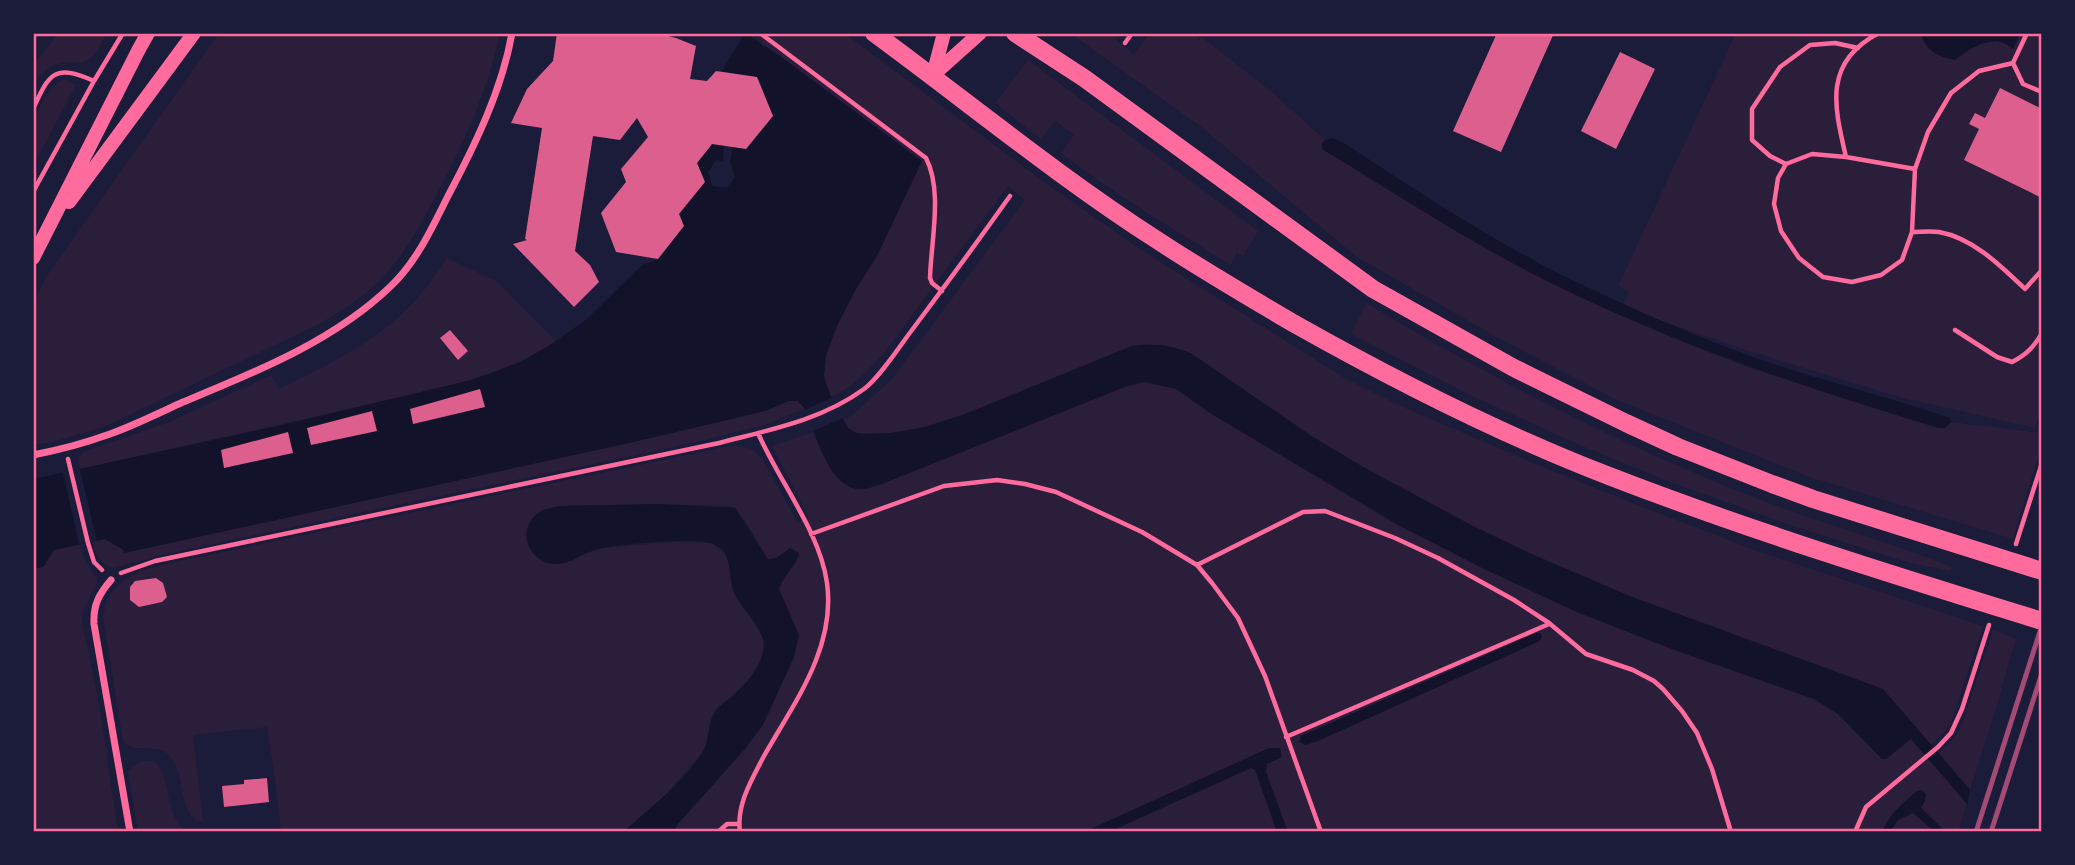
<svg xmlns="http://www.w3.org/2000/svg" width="2075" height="865" font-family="'DejaVu Sans',sans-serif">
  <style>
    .green { fill: #2a1e3b }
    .water { fill: #12122b }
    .pier { fill: #1b1b3a }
    .building { fill: #dd5f8e }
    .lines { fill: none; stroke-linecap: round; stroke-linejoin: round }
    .path { stroke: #ff6b9d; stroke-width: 4.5 }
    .minor { stroke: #ff6b9d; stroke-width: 7 }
    .secondary { stroke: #ff6b9d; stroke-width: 14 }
    .primary { stroke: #ff6b9d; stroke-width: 18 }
    .rail { stroke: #a44b75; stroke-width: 5 }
    .neatline { fill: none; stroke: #ff6b9d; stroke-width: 2.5 }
  </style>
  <rect width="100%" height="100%" fill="#1b1b3a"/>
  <path class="green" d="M59,33H107C102,41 96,56 88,60C82,64 73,62 66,62C50,63 40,73 33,87V65Z
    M219,33H500C488,90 465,141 438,192C421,223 405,255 379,281C361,299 340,312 319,324L106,426L53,442L33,445V305L46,277Z
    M756,33H844L1040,179L1140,249L1348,380L1403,407L1531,462L1643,507L1760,552L1983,626L1951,722L1947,729L1931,745L1883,689L1632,597L1529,553L1471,525L1363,467L1313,437L1192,354C1172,345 1154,343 1132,346L965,414L925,427L891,433L865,434L856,433L848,428L843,420L854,414L892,379L1025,200L1008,186C982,221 956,256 930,291C903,326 872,379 831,397C829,390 825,383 824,376C821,341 859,284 878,254L780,56L762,44Z
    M1070,33H1119L1115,39L1134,54L1150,33H1201L1197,40L1203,38L1272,92L1325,140L1322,144L1323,149L1429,214L1545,280L1599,306L1678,340L1744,366L1939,428L1945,427L1951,422L2042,433V444L2013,539L1809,477L1617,400L1500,339L1357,257L1200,126Z
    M1736,33H2042V408L2035,428L1899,397L1749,351L1622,307L1629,292L1618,286Z
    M1028,60L1258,231L1243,256L1237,252L1231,265C1174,230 1115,194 1061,153L1074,135L1055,121L1041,139L995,103Z
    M66,79L76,85L33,166C33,153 31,139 33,127C35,112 50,82 66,79Z
    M447,258L498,282L556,341C500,379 431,390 366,405C271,427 176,448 81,469L78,458L83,452L169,422L271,375L279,389C323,367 371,345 407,309C422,294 435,276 447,258Z
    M1366,303C1460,359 1557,412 1658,457C1701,476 1746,495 1791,511C1845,530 1899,546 1952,567L1950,571L1910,563L1862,548L1787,524L1673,483L1582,446L1472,396L1351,334Z
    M1144,362L1426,523L1906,727L1967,804L1958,832H647L776,667L760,547L750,528L735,508L726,506L658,504L562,506L542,510L532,519L572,561L583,554L602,548L675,542L711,543L725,552L729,562L732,587L761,634L764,644L760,662L749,679L721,706L710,728L709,740L702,753L659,802L623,832H281L275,779L267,727L193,735L203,821H196C177,803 186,773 169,755C155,742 132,755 123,741L103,617C105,611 105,602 109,596C126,569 160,566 189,559L735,445L752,449L762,458L798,523L808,516L772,446L814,432L833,474Z
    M789,401H798L805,409L767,424L692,443L278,530L157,556L114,568C101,564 95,555 92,542L105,539L123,550L124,553L629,443L765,411Z
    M79,544L85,559L98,581L83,611L82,622L99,704L118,832H33V569L43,567L54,550Z
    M1993,630L2016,638L1996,709L1970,790L1939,753L1952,740L1961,727Z
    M143,761H154C172,776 163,812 186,832H138L128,772L132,767Z"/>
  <path class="water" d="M745,33L780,56L922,161L878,254L856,289L837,326L826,355L824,377L831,397L848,428L856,433L865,434L891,433L925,427L965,414L1132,346C1154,343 1172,345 1192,354L1313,437L1363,467L1471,525L1529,553L1632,597L1883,689L1970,790L1967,804L1911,739L1886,759H1882L1838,714L1814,699L1677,651L1579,613L1482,568L1398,525L1210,413L1176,389L1144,382L1125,387L879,485C874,486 868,489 863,489C830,492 815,433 805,409L798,401H789L765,411L629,443L124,553L123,549L105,539L54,550L43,567L33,569V479L278,426L471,380L521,362L550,345L586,320L642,265L654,261L682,224C677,195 694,166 712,144L724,145L723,161L716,160L708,172L712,186L727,188L735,177L730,162L733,147L747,149L773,116L759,78L722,71Z
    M1923,33H2020L2013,49C1994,32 1971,48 1955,60C1938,56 1928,53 1921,35Z
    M1333,138L1347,145C1415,190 1484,235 1556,272C1618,303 1683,331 1747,355C1814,379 1883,395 1950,418L1951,422L1945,428H1939C1804,388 1672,343 1547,281C1469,242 1396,194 1322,149V144L1325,140Z
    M658,504L735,508L768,559L776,558L790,548L799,553C798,564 783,576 779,589L799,635L794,657L763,725L745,749L677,825L674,832H623C651,807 681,785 702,753C710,741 707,725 714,713C719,705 727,701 734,695C747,683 763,665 764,646C764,626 741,610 734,592C727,573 734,550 710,543C693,538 618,544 599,549C583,552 571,565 554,564C529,562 516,531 537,514C544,508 554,507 562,506Z
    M1536,633H1540L1542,636L1540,641L1318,741L1305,745L1299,742L1301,736Z
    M1269,748H1280L1282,757L1267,764L1266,772L1288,832H1277L1255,770L1251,768L1109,832H1084Z
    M1922,790L1926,794L1925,801L1921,808L1946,832H1935L1913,813L1898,820L1890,832H1882C1890,813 1902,804 1917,791Z"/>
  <path class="pier" d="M835,396L845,417L811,432L802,411Z
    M79,466L97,541L79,544L62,469Z"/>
  <path class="building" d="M557,33H657L676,38L696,46L690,79L707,81L716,71L757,77L773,116L746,149L712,144L709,148L697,163L705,182L679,214L684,226L658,259L616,252L601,213L626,182L621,169L648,137L637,118L620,140L593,136L575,251L590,265L599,282L574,307L513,244L527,240L525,239L542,128L511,123L527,89L553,61Z
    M1497,33H1554L1501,152L1453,131Z
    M1620,52L1655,69L1616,149L1581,131Z
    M2000,88L2042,109V198L1964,160L1979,129L1969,124L1975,113L1985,118Z
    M450,330L468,351L458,360L440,338Z
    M480,389L485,407L413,424L410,409Z
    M372,411L377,431L311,445L307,428Z
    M288,432L293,453L224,468L221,450Z
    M156,578L163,583L167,597L162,602L139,607L130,600V587L135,581Z
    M267,778L269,802L224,807L222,786L244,784V780Z"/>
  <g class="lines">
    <path class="path" d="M760,33L926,158C943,191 931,241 930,278L932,283L942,291
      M1879,33C1823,62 1834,106 1846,157L1915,169L1928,132L1951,93L1979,71L2013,63L2027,33
      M1125,43L1132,33
      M2013,63L2023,84L2042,92
      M33,109C49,74 54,63 94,81
      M1846,157L1812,154L1786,164L1778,178L1774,204L1781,231L1799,258L1823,277L1852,282L1881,275L1902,260L1912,232L1915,169
      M1786,164L1770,156L1752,140V109L1780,67L1810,45L1835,43L1858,48
      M33,192L94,81L123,33
      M1912,232C1921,232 1930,231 1939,232C1973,238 2001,266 2025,289L2042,270
      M1955,330L1997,357L2012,362C2026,355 2034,347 2042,333
      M68,459L88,543L94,562L102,570
      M811,534L944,486L997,480L1025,484L1056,492L1142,532L1197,565L1212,583L1238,618L1265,676L1321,832
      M2016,544L2042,463
      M1197,565L1303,512L1325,511L1395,538L1438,558L1514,600L1549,623L1586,654L1633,670L1654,681L1663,689L1682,711L1697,733L1712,769L1731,832
      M121,573L155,561L719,443C769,430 822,420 864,389C880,377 899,347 912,330C945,286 978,241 1010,196
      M1286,737L1549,624
      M718,832L727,824H739
      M740,832C736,805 752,779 764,756C794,703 836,648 827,583C820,532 779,481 758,433
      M1855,832L1866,807L1938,747L1951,733L1962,709L1989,625"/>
    <path class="minor" d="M33,455C59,450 85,443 110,434C135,425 159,413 183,402C256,372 334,341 391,286C417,261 432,228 448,196C475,145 502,90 512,33
      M111,580C99,594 93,605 94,624L130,832"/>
    <path class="secondary" d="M933,75L944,33
      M932,76L980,33
      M69,202L194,33
      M33,258L139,49L148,33"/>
    <path class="primary" d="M874,33C968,102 1059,177 1157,240C1201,269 1247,296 1293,323C1394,380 1500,434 1609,476C1751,531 1896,576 2042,621
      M1015,33L1084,78L1373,289L1514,368L1626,423L1678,447L1772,484L1813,499L2042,571"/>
    <path class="rail" d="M1976,832L2042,625
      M1991,832L2042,673"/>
  </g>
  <rect width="2075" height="865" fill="none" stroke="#1b1b3a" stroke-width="70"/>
  <rect x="35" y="35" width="2005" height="795" class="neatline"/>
</svg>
